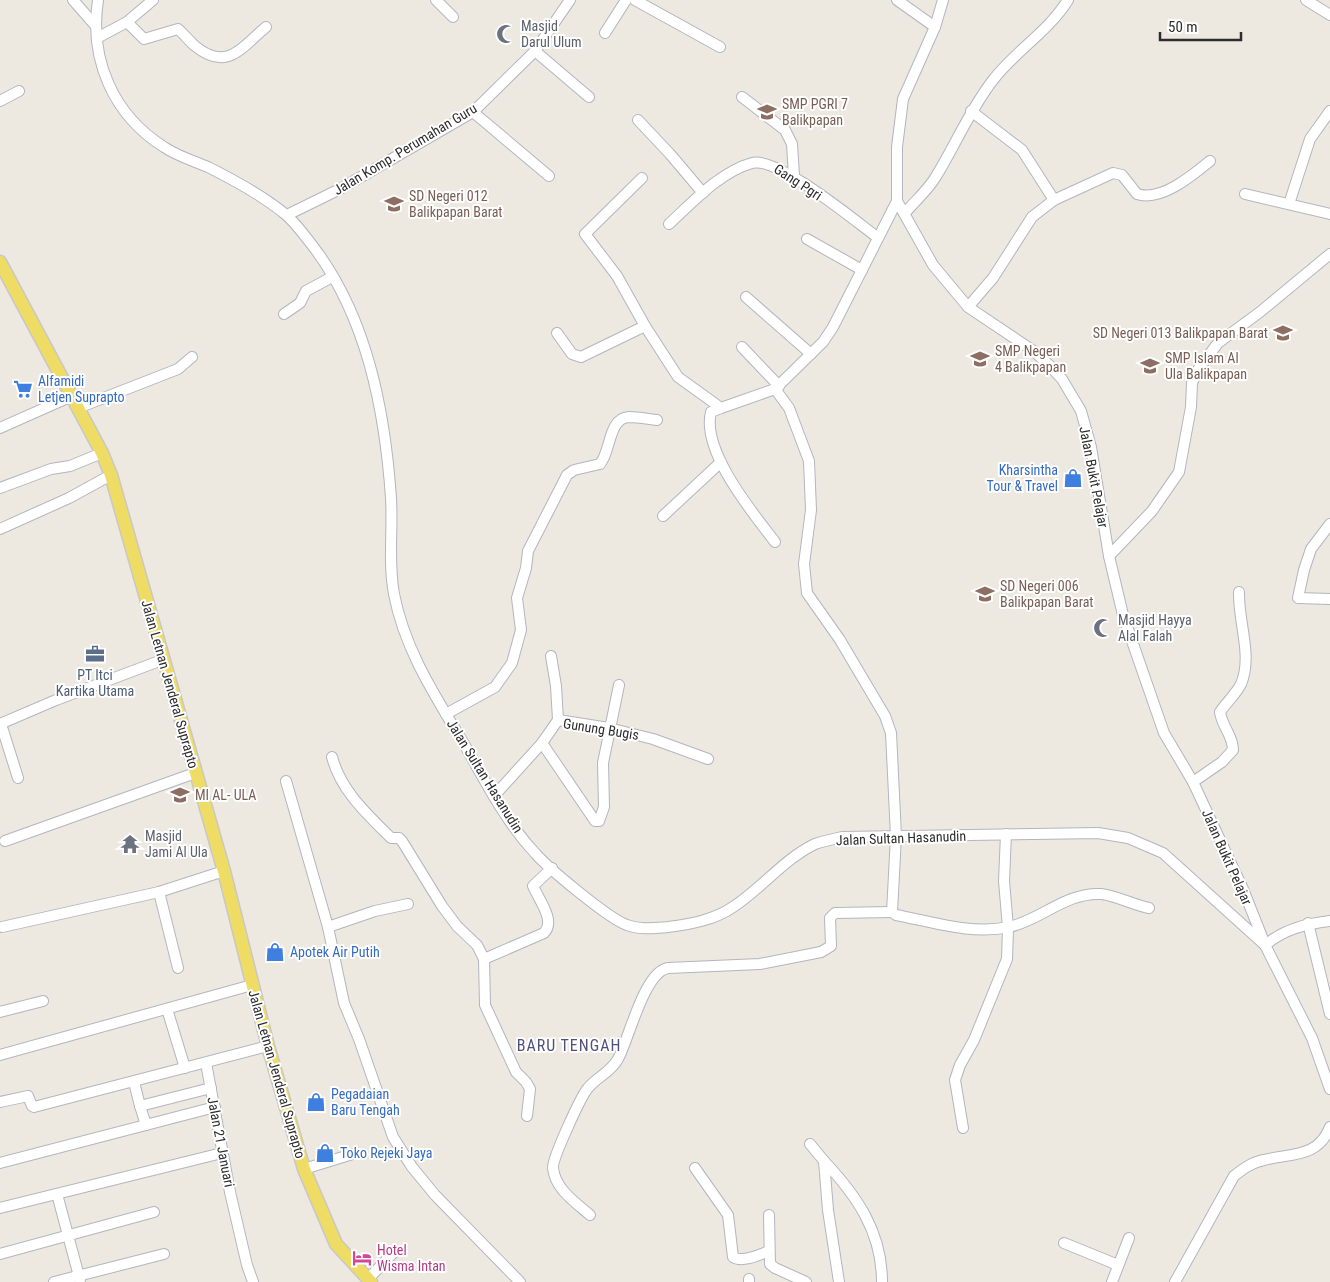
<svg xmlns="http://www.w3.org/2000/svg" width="1330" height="1282" viewBox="0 0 1330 1282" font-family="'Roboto Condensed',sans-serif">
  <rect width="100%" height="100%" fill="#eee9e0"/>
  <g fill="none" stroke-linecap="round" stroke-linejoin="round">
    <g stroke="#b3b5c0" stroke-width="12">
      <g id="minor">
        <path d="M73,0L94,24"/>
        <path d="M98,0C89,59 113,115 164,147C177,156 194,161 208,167C234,180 262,195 285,214C295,222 304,235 312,245C367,316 385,411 391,498C393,530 388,562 394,594C405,652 438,700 467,749C487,785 507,823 535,853C548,868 609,919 627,925C640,930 654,928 668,927C691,924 714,920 733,907C762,888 784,859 815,844C824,841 833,839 842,837L1098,833L1128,838L1163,853L1265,945L1312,1038L1330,1089"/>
        <path d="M436,0L453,17"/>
        <path d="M635,0L720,47"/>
        <path d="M897,0L935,27"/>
        <path d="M943,0L935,27L903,99L897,147V201L933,265L968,307L1035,352L1049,365L1062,379L1081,411L1091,447L1109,556L1123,615L1164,733L1193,782L1243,889L1264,942"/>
        <path d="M1306,0L1330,15"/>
        <path d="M127,22L144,39L178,29C184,34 189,41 195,46C227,72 241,48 266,27"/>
        <path d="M605,33L626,0"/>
        <path d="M97,38L127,22L153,0"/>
        <path d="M535,51L589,97"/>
        <path d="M742,97L785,130L792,144L794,176"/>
        <path d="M0,101L19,91"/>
        <path d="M971,111L1022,150L1054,200"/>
        <path d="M473,112L549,176"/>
        <path d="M638,120L670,154L703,193"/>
        <path d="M642,178L585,234L617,276L645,326L678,377L721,408L775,389L823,342L833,327L897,201"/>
        <path d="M1245,194L1330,214"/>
        <path d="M1289,204L1310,139L1330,111"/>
        <path d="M905,213C914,202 927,191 935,178C955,146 969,111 993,80C1015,51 1048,32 1068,0"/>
        <path d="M287,215L340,189L473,112L535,51L570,0"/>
        <path d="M669,224C693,202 720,172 752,163C777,156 854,220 877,237"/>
        <path d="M807,239L862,270"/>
        <path d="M746,297L811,354"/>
        <path d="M968,307L993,278L1032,217L1054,200L1113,173L1122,175L1137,194C1161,202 1193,175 1210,161"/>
        <path d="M284,314L300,303L306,291L332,277"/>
        <path d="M557,333L572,354L581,357L645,326"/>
        <path d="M742,347L779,386"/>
        <path d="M775,389L789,408L809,461L811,510L804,564L807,593L840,640L885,716L891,733L896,836L892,912L896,915C932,922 972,935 1009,927C1041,920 1066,892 1101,894C1114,895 1134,905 1149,908"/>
        <path d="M78,408L178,369L192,357"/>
        <path d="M721,408L711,412C701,451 753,513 775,542"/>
        <path d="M0,428L72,396"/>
        <path d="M0,488L51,469L70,466L102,453"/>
        <path d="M663,516L721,462"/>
        <path d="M1330,524L1311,549L1304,570L1298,598L1330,599"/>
        <path d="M0,529L69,498L111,475"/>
        <path d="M1109,556L1152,511L1179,472L1191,407L1192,383L1199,368L1218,343L1260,312L1330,254"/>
        <path d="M551,656L556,686L558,720"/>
        <path d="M446,714L495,687L512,663L521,630L517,598L526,568L528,551L567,475L574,470L600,464C611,452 608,418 629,417C638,417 648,419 657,420"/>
        <path d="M0,724L56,700L162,660"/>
        <path d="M1,724L18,778"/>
        <path d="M542,743L595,821H599L604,807L603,763L619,685"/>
        <path d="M332,757C341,791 367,814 391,838H399L402,841L442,906L457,926L477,945L484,959L485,1005L516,1072L526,1082L530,1089L527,1116"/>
        <path d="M286,781L328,927L344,1003L359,1039L393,1137L412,1167L435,1195L520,1282"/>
        <path d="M1193,782L1222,762L1233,750C1233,735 1222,727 1220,712C1226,703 1236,694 1241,684C1253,656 1238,622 1239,592"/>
        <path d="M494,796L542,743L558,720L609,728L653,739L708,759"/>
        <path d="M5,841L195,773"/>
        <path d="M159,892L178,968"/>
        <path d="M1308,923L1330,1014"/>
        <path d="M2,927L159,892L224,871"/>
        <path d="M328,927L375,911L408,904"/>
        <path d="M1265,945C1285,929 1305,924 1330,921"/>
        <path d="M484,959L544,933C556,921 539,900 533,886L552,868"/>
        <path d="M167,1009L185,1068"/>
        <path d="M0,1012L43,1001"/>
        <path d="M0,1055L252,985"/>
        <path d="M206,1063L230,1192L247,1265L253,1282"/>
        <path d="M134,1082L140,1106L211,1088"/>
        <path d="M0,1102L28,1096L32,1106L34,1107L268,1046"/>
        <path d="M140,1106L146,1125"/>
        <path d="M963,1128L955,1080L960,1065L974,1040L1007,959L1008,928L1004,881L1006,834"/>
        <path d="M810,1144L824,1161L828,1210L839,1282"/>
        <path d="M824,1161C857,1196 882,1232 882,1282"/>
        <path d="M0,1163L215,1107"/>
        <path d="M695,1168L728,1215L733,1257C742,1263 759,1255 769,1251"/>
        <path d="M304,1169L356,1153"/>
        <path d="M57,1194L80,1280"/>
        <path d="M0,1208L222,1153"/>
        <path d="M590,1215C575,1202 555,1189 553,1168C552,1159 581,1096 588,1088C598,1076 610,1073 618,1059C629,1039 644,972 668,968L760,964L821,952L831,946L830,918L835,913L892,912"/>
        <path d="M769,1215L770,1264L775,1268L806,1282"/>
        <path d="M1064,1243L1118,1265"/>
        <path d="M0,1254L154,1212"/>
        <path d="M368,1279L395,1251"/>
        <path d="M749,1279V1282"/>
        <path d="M54,1282L164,1254"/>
        <path d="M1112,1282L1129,1238"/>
        <path d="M1175,1282L1234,1176C1243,1169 1252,1162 1264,1160C1291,1153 1318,1158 1330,1127"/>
      </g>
    </g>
    <g stroke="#c8c8c8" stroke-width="15">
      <path id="major" d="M0,262L102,453L111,475L224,871L268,1046L304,1169L336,1244L371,1282"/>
    </g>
    <use href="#minor" stroke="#fff" stroke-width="10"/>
    <use href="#major" stroke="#eedc65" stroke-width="12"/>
  </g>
  <defs>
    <g id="mosque-bare" transform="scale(1.5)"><path d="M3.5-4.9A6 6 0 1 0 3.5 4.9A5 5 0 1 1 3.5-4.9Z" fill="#6b7280" stroke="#fff" stroke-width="2.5" paint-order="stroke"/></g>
    <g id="school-bare" transform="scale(1.5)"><path d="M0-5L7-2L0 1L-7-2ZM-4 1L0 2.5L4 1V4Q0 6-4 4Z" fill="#8d6e63" stroke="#fff" stroke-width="2.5" paint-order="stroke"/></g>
    <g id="supermarket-bare" transform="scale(1.5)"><path d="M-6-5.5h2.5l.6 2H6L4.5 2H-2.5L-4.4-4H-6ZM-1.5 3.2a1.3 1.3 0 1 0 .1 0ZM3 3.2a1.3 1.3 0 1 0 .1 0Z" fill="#3f7fe0" stroke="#fff" stroke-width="2.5" paint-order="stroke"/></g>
    <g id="shop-bare" transform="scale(1.5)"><path d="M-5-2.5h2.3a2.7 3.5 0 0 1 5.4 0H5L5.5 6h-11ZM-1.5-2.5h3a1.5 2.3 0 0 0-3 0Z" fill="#3f7fe0" stroke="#fff" stroke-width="2.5" paint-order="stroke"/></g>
    <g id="office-bare" transform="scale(1.5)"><path d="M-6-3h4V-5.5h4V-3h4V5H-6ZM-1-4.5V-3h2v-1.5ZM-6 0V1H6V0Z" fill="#5c6f8a" stroke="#fff" stroke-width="2.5" paint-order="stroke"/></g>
    <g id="temple-bare" transform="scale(1.5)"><path d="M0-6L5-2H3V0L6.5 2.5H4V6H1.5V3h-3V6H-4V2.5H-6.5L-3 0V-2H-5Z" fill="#6b7280" stroke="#fff" stroke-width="2.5" paint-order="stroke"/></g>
    <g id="hotel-bare" transform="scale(1.5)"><path d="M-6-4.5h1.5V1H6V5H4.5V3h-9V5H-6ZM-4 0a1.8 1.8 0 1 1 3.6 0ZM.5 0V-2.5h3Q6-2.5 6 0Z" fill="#d1479c" stroke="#fff" stroke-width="2.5" paint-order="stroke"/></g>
  </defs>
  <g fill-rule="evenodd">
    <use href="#mosque-bare" x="506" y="34"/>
    <use href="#school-bare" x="767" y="112"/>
    <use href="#school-bare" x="394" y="204"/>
    <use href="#school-bare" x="1283" y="333"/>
    <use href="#school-bare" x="980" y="359"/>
    <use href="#school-bare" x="1150" y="366"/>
    <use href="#supermarket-bare" x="23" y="389"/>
    <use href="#shop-bare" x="1073" y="478"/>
    <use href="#school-bare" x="985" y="594"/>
    <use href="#mosque-bare" x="1103" y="628"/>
    <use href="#office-bare" x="95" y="654"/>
    <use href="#school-bare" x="180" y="795"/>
    <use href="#temple-bare" x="130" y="844"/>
    <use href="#shop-bare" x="275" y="952"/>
    <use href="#shop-bare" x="316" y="1102"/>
    <use href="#shop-bare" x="325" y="1153"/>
    <use href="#hotel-bare" x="362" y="1258"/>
  </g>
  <g text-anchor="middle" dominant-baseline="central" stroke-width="4" stroke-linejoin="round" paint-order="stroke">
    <g font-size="14" fill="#5b616d" stroke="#fff" text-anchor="start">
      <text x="521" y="26">Masjid<tspan x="521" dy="16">Darul Ulum</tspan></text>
      <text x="1118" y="620">Masjid Hayya<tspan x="1118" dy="16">Alal Falah</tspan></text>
      <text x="145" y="836">Masjid<tspan x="145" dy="16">Jami Al Ula</tspan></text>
    </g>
    <g font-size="14" fill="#785e54" stroke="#fff" text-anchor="start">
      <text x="782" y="104">SMP PGRI 7<tspan x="782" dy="16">Balikpapan</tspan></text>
      <text x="409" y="196">SD Negeri 012<tspan x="409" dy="16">Balikpapan Barat</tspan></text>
      <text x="1268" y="333" text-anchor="end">SD Negeri 013 Balikpapan Barat</text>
      <text x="995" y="351">SMP Negeri<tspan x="995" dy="16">4 Balikpapan</tspan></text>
      <text x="1165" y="358">SMP Islam Al<tspan x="1165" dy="16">Ula Balikpapan</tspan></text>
      <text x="1000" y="586">SD Negeri 006<tspan x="1000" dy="16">Balikpapan Barat</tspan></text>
      <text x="195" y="795">MI AL- ULA</text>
    </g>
    <g font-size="14" fill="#2d2d2d" stroke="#fff">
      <text transform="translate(405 149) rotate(-31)">Jalan Komp. Perumahan Guru</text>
      <text transform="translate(798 182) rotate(33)">Gang Pgri</text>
      <text transform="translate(1094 477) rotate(79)">Jalan Bukit Pelajar</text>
      <text transform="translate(170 684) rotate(74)">Jalan Letnan Jenderal Suprapto</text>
      <text transform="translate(601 729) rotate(9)">Gunung Bugis</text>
      <text transform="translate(485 776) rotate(58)">Jalan Sultan Hasanudin</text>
      <text transform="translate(901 838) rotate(-2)">Jalan Sultan Hasanudin</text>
      <text transform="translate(1227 857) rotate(66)">Jalan Bukit Pelajar</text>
      <text transform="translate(277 1074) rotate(74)">Jalan Letnan Jenderal Suprapto</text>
      <text transform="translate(221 1142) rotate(79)">Jalan 21 Januari</text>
    </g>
    <g font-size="14" fill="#366cbe" stroke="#fff" text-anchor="start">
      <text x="38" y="381">Alfamidi<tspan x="38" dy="16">Letjen Suprapto</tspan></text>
      <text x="1058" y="470" text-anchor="end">Kharsintha<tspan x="1058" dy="16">Tour &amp; Travel</tspan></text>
      <text x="290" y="952">Apotek Air Putih</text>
      <text x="331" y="1094">Pegadaian<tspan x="331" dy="16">Baru Tengah</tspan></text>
      <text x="340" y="1153">Toko Rejeki Jaya</text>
    </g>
    <g font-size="14" fill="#4e5e75" stroke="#fff">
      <text x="95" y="675">PT Itci<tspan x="95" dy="16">Kartika Utama</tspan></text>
    </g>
    <g font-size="14" fill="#b23c85" stroke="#fff" text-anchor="start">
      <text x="377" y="1250">Hotel<tspan x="377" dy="16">Wisma Intan</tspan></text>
    </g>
    <g font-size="16" letter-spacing="1" fill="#4e517d" stroke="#fff">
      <text x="569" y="1045">BARU TENGAH</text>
    </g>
  </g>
  <path d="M1160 32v8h81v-8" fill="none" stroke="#2d2d2d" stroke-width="2.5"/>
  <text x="1168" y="32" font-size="15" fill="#2d2d2d" stroke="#ffffff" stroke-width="4" paint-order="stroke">50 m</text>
</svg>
